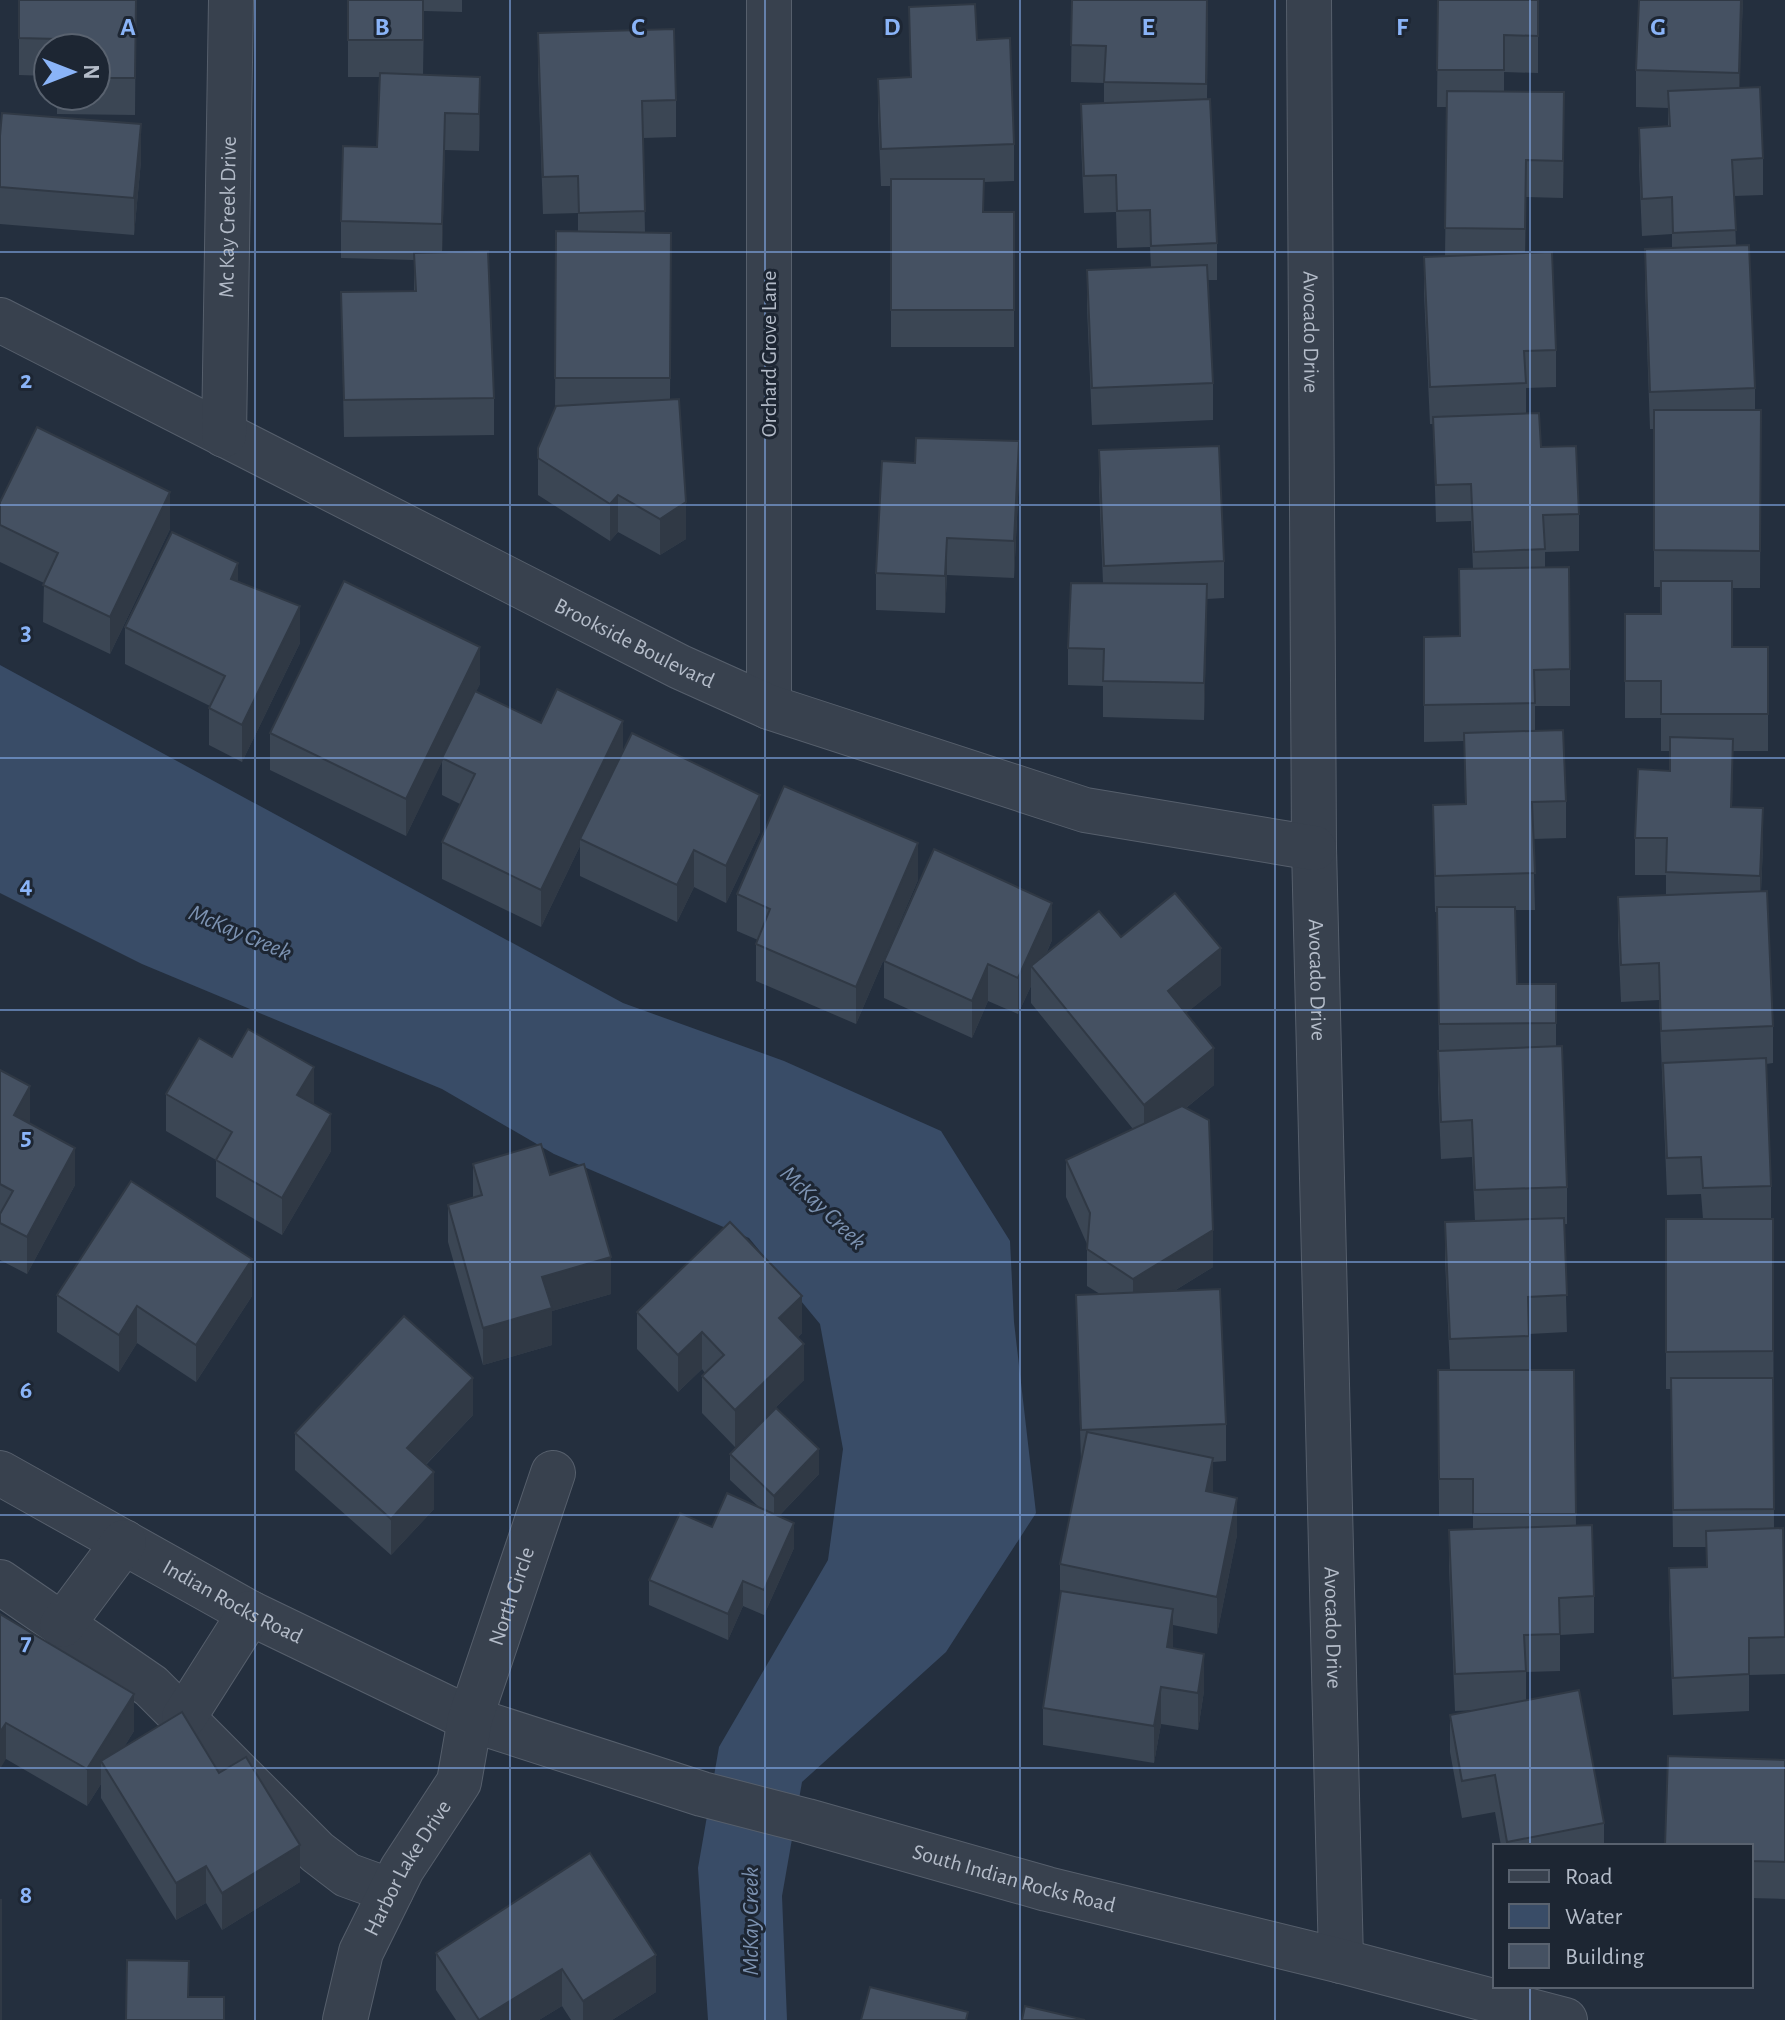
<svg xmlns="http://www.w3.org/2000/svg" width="1785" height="2020" viewBox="0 0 1785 2020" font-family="'Alegreya Sans',sans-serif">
  <rect width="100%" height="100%" fill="#242f3e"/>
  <path fill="#394c67" d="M0,665L623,1003L784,1061L941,1131L1010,1241L1014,1322L1036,1513L946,1652L802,1782L782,1896L787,2020H708L698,1868L719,1747L828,1560L843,1449L820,1324L749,1238L554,1154L442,1089L142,964L0,893Z"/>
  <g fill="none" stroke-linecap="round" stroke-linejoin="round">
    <g stroke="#565f6c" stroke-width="46">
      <g id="minor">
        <path d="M769,0V707"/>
        <path id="s1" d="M1309,0L1314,848L1341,1961"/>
        <path id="s2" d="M0,320L680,667L769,707L1085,810L1314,848"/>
        <path id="s3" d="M224,435L231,0"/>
        <path id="s4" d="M0,1473L250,1613L470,1719L702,1794L807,1821L1047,1889L1341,1961L1565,2020"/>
        <path d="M0,1582L151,1686L317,1852L347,1875L391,1891"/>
        <path d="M62,1625L124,1542"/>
        <path d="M184,1717L250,1613"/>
        <path id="s5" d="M345,2020L361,1952L402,1869L459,1782L470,1719L553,1473"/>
      </g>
    </g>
    <use href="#minor" stroke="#38414e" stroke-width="44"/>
  </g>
  <g fill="#3b4654">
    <path d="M19,0H136L135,115L57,114V96H96V48H48V76L19,75Z"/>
    <path d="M348,0H462V12L424,11L423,75L480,114L479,151L445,150L442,252L494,398V435L344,437L341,292L414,291V260L341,258V221L377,147L379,77H348Z"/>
    <path d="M1072,0H1208L1207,99L1217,243V280H1208L1213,383V420L1092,425L1087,307V270L1151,267L1150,247L1117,248L1116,212L1084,213L1081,141V104L1104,103V83L1071,82Z"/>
    <path d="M1438,0H1538V73L1504,72V91L1564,129L1563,198L1526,197L1525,253L1556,350V387L1526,388V414L1541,447L1579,514V551L1545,552V568L1570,669V706H1535V731L1566,801V838L1533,839L1535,910H1515L1517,984H1556V1047L1567,1187V1224H1564L1567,1332L1529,1334V1370H1574L1576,1525L1594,1596V1633L1560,1635V1671L1526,1672V1700L1604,1823V1846H1501L1495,1812L1462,1818L1450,1752V1715L1478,1710L1455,1711L1449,1567V1530L1473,1529V1516H1439L1438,1370H1450L1445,1259V1222L1475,1221L1472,1157L1441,1159L1438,1088V1051H1439L1437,912H1435L1433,805L1465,804L1464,741L1424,742V637L1460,636L1473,569L1471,521L1436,522L1433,424H1430L1424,294V257L1445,256L1447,107H1437Z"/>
    <path d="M1743,0L1739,88L1763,158V195L1734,196L1736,246L1755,388V410H1761L1760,588H1732V647H1768V751H1733L1732,807L1763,845L1761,892L1773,1026V1063L1766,1064L1771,1186V1219H1773L1774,1528L1785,1589V1674L1749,1675V1711L1673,1715L1669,1605V1568L1706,1567V1547H1673L1671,1389H1666V1219H1703L1701,1194L1667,1195L1659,1000L1621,1002L1618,934V897L1666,895V875H1635V838L1670,771V751H1661V718H1625V614H1661V587H1654V429H1650L1645,286V249L1672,248V234L1642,236L1639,165V128L1668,126V108L1636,107V70Z"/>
    <path d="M909,7L977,40L1014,144V181L984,182V212H1014V347H891V186H881L878,116V79L910,78Z"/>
    <path d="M538,33L676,100V137L643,138L645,232L671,233L670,399L686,539L660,555L618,532L610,541L538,495V448L555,410L556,231H578V213L543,214L538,70Z"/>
    <path d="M0,136L141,161L134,235L0,224Z"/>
    <path d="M1099,450L1224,561V598L1207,599L1204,720L1103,717V686L1068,685V648L1103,583L1099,487Z"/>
    <path d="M1019,478L1014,578L947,575L945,613L876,610V573Z"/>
    <path d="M0,502L170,529L110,654L43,622L44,583L0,562Z"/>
    <path d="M238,582L300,643L242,762L209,745V708L210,706L125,664V627Z"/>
    <path d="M480,684L476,691L541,723L623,751L760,832L726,903L694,887L677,922L580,876V846L541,927L442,879V842L460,804L442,795V761L406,836L270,770V733Z"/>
    <path d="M918,880L856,1024L756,981V944L758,940L737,931V894Z"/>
    <path d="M1121,937L1221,985L1186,1013L1214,1085L1186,1108L1213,1267L1174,1291L1226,1424V1461L1213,1462V1492L1237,1535L1217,1634L1173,1625V1648L1204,1691L1198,1730L1161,1724L1154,1763L1043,1745V1708L1060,1601V1564L1081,1463L1076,1295L1100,1294L1087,1286V1244L1066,1197V1160L1133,1129L1031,1003V986L1018,1014L988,1001L972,1038L884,998V961L1052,940L1046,954Z"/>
    <path d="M0,1069L30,1123V1124L75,1185L27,1274L0,1260Z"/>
    <path d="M166,1094L313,1104L331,1151L282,1235L216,1197V1160L166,1131Z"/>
    <path d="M473,1164L550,1175L611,1294L552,1311V1345L483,1365L448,1242V1205L473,1197Z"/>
    <path d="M57,1295L252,1296L196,1382L137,1343L119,1372L57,1332Z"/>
    <path d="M637,1312L802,1333L798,1337L804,1380L735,1447L702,1413V1376L705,1373L702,1369L678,1392L637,1349Z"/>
    <path d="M473,1415L426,1465L434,1509L391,1555L295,1470V1433Z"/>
    <path d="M730,1454L819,1474L779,1516L794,1548L764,1615L743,1606L728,1640L649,1605V1580L759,1507L730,1480Z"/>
    <path d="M0,1614L134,1731L124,1747L219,1773L300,1882L222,1930L206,1903L176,1920L101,1798V1784L87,1806L6,1759Z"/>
    <path d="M1785,1760V1899L1751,1898V1846Z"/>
    <path d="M590,1853L656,1992L612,2020H571L562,2006L539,2020H456L436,1990V1953Z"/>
  </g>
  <g fill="#303945">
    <path d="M1741,0H1743L1739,110V73Z"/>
    <path d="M480,77V114L479,151V114Z"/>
    <path d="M1564,92V129L1563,198V161Z"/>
    <path d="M445,113V150L442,261V224Z"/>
    <path d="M141,124V161L134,235V198Z"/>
    <path d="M1526,160V197L1525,266V229Z"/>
    <path d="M1019,441V478L1014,578V541Z"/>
    <path d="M170,492V529L110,654V617Z"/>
    <path d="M618,495V532L610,541V504Z"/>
    <path d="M686,502V539L660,555V519Z"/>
    <path d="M947,538V575L945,613V576Z"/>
    <path d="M238,563V600L231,579Z"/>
    <path d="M1207,584V621L1204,720V683Z"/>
    <path d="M300,606V643L242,762V725Z"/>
    <path d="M480,647V684L406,836V799Z"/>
    <path d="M623,721V758L580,839V846L541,927V890Z"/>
    <path d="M1733,739V776L1731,844V807Z"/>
    <path d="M760,795V832L726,903V866Z"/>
    <path d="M1763,808V845L1760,912V876Z"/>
    <path d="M918,843V880L856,1024V987Z"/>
    <path d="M694,850V887L677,922V885Z"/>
    <path d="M1052,903V940L1037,973L1031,966V986L1018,1014V978Z"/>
    <path d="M1221,948V985L1168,1028V991Z"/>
    <path d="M988,964V1001L972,1038V1001Z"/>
    <path d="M1214,1048V1085L1144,1142V1105Z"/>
    <path d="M314,1067V1104L297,1095Z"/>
    <path d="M30,1086V1123L14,1152V1115Z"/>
    <path d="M331,1114V1151L282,1235V1198Z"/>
    <path d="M75,1148V1185L27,1274V1237Z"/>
    <path d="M1213,1230V1267L1133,1316V1279Z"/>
    <path d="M611,1257V1294L552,1311V1345L483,1365V1328L542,1277Z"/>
    <path d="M252,1259V1296L196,1382V1345Z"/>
    <path d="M802,1296V1333L779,1355V1318Z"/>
    <path d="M137,1306V1343L119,1372V1335Z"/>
    <path d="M702,1332V1369L678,1392V1355Z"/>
    <path d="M804,1344V1380L735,1447V1410Z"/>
    <path d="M473,1378V1415L407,1484V1448Z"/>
    <path d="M819,1449V1474L774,1521V1496Z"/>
    <path d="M1213,1458V1495L1206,1491Z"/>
    <path d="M434,1472V1509L391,1555V1519Z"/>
    <path d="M1237,1498V1535L1217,1634V1597Z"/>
    <path d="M794,1523V1548L764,1615V1590Z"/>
    <path d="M743,1581V1606L728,1640V1614Z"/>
    <path d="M1173,1609V1646L1167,1684V1647Z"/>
    <path d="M1204,1654V1691L1198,1730V1693Z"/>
    <path d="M1161,1687V1724L1154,1763V1726Z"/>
    <path d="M134,1694V1731L108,1773L101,1761V1784L87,1806V1769Z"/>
    <path d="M6,1723V1759L0,1769V1732Z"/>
    <path d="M300,1845V1882L222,1930V1893Z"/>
    <path d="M206,1866V1903L176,1920V1883Z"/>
    <path d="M656,1955V1992L612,2020H583V2001Z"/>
    <path d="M562,1969V2006L539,2020H480Z"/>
  </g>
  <g fill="#455162" stroke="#303945" stroke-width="2">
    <path d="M19,0H136L135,78H96V48H57L58,39L19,38Z"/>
    <rect x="348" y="0" width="75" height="40"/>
    <path d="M1072,0H1207L1206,84L1104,82L1106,46L1071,45Z"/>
    <path d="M1438,0H1538V36L1504,35V70H1437Z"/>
    <path d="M1639,0H1741L1739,73L1636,70Z"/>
    <path d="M975,4L977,40L1010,38L1014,144L881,149L878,79L911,77L909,7Z"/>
    <path d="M674,29L676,100L642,101L645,211L579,213L578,176L543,177L538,33Z"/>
    <path d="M380,73L480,77L479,114L445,113L442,224L341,221L343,146L377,147Z"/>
    <path d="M1760,87L1763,158L1732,160L1736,230L1673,233L1672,197L1642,199L1639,128L1670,126L1668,91Z"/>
    <path d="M1447,91L1564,92L1563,161L1526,160L1525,229L1445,228Z"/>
    <path d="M1210,99L1217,243L1151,246L1150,210L1117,211L1116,175L1084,176L1081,104Z"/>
    <path d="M2,113L141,124L134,198L0,187V136Z"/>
    <path d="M891,179H984L983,212H1014V310H891Z"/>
    <path d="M556,231L671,233L670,378H555Z"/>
    <path d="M1749,245L1755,388L1650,392L1645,249Z"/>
    <path d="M488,251L494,398L344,400L341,292L416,291L414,253Z"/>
    <path d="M1552,252L1556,350L1524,351L1526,383L1430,387L1424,257Z"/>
    <path d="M1207,265L1213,383L1092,388L1087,270Z"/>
    <path d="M679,399L686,502L660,519L618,495L610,504L538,458V448L556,406Z"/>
    <path d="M1654,410H1761L1760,551L1654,550Z"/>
    <path d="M1539,413L1541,447L1576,446L1579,514L1543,515L1545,549L1474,552L1471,484L1436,485L1433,417Z"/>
    <path d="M37,427L170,492L110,617L43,585L58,553L0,525V502Z"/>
    <path d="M916,438L1019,441L1014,541L947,538L945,576L876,573L882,461L915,463Z"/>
    <path d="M1219,446L1224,561L1104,566L1099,450Z"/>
    <path d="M172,532L238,563L231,579L300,606L242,725L209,708L225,676L125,627Z"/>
    <path d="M1569,567L1570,669L1534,670L1535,703L1424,705V637L1460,636L1459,569Z"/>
    <path d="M344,581L480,647L406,799L270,733Z"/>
    <path d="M1661,581H1732V647H1768V714H1661V681H1625V614H1661Z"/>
    <path d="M1071,583L1207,584L1204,683L1103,681L1104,649L1068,648Z"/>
    <path d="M557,689L623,721L541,890L442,842L475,774L442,758L475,691L541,723Z"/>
    <path d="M1563,730L1566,801L1532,802L1535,873L1435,876L1433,805L1466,804L1464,733Z"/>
    <path d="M632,733L760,795L726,866L694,850L677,885L580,839Z"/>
    <path d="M1670,737L1733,739L1731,807L1763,808L1760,876L1666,872L1667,838H1635L1638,769L1670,771Z"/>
    <path d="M784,786L918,843L856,987L756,944L770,909L737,894Z"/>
    <path d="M934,849L1052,903L1018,978L988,964L972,1001L884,961Z"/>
    <path d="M1767,891L1773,1026L1661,1031L1659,963L1621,965L1618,897Z"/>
    <path d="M1175,893L1221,948L1168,991L1214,1048L1144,1105L1031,966L1099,911L1121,937Z"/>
    <path d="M1437,907H1515L1517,984H1556V1023L1439,1024Z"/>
    <path d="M248,1029L314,1067L297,1095L331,1114L282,1198L216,1160L232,1132L166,1094L199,1038L232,1057Z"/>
    <path d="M1562,1046L1567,1187L1475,1190L1472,1120L1441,1122L1438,1051Z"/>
    <path d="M1766,1058L1771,1186L1703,1188L1701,1157L1667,1158L1663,1063Z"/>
    <path d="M0,1070L30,1086L14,1115L75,1148L27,1237L0,1223V1214L13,1191L0,1184Z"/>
    <path d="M1182,1106L1209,1120L1213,1230L1133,1279L1087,1249L1090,1213L1066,1160Z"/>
    <path d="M541,1144L550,1175L584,1164L611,1257L542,1277L552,1308L483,1328L448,1205L482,1195L473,1164Z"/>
    <path d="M131,1181L252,1259L196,1345L137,1306L119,1335L57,1295Z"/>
    <path d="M1564,1218L1567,1295L1528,1297L1529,1336L1450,1339L1445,1222Z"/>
    <path d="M1666,1219H1773V1351L1666,1352Z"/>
    <path d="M730,1222L802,1296L779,1318L804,1344L735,1410L702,1376L724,1355L702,1332L678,1355L637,1312Z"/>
    <path d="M1220,1289L1226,1424L1081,1430L1076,1295Z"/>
    <path d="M404,1316L473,1378L407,1448L434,1472L391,1519L295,1433Z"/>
    <path d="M1438,1370H1574L1576,1514H1473V1479H1439Z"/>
    <path d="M1671,1378H1773L1774,1509L1673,1510Z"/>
    <path d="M776,1408L819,1449L774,1496L730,1454Z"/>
    <path d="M1087,1432L1213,1458L1206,1491L1237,1498L1217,1597L1060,1564Z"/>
    <path d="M727,1493L794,1523L764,1590L743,1581L728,1614L649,1580L680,1513L712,1527Z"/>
    <path d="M1592,1525L1594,1596L1559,1598L1560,1634L1524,1635L1526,1671L1455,1674L1449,1530Z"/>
    <path d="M1783,1528L1785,1637L1749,1638V1674L1673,1678L1669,1568L1707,1567L1706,1531Z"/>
    <path d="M1061,1591L1173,1609L1167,1647L1204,1654L1198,1693L1161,1687L1154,1726L1043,1708Z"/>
    <path d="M0,1614L134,1694L87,1769L6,1723L0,1732Z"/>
    <path d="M1579,1690L1604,1823L1507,1842L1495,1775L1462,1781L1450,1715Z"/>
    <path d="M182,1712L219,1773L246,1757L300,1845L222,1893L206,1866L176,1883L101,1761Z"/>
    <path d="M1668,1756L1785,1760V1862L1751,1861V1846H1665Z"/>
    <path d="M590,1853L656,1955L583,2001L562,1969L479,2020L436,1953Z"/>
    <rect x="0" y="1900" width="1" height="120"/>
    <path d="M127,1960L189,1961L188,1997H224V2020H126Z"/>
    <path d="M870,1987L968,2012L966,2020H861Z"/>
    <path d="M1025,2006L1085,2020H1022Z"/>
  </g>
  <path fill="none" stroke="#8ab4f8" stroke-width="2" stroke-opacity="0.55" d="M255,0V2020M510,0V2020M765,0V2020M1020,0V2020M1275,0V2020M1530,0V1846M0,252H1785M0,505H1785M0,758H1785M0,1010H1785M0,1262H1785M0,1515H1785M0,1768H1785M1530,1986V2020"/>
  <g text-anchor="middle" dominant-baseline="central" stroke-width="6" stroke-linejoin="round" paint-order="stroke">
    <g font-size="22" fill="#b4bcc9" stroke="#1d2633">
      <text stroke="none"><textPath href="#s3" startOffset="218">Mc Kay Creek Drive</textPath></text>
      <text stroke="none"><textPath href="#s1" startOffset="332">Avocado Drive</textPath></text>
      <text transform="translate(769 354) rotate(-90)">Orchard Grove Lane</text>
      <text stroke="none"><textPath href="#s2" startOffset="712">Brookside Boulevard</textPath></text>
      <text stroke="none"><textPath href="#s1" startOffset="980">Avocado Drive</textPath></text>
      <text stroke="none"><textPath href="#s5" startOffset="460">North Circle</textPath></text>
      <text stroke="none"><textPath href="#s4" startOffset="266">Indian Rocks Road</textPath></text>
      <text stroke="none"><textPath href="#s1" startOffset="1628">Avocado Drive</textPath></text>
      <text stroke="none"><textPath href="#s5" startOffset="166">Harbor Lake Drive</textPath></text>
      <text stroke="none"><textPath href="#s4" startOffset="1098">South Indian Rocks Road</textPath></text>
    </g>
    <g font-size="24" font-style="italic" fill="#7c92b1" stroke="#1d2633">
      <text transform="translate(240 933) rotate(23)">McKay Creek</text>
      <text transform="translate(823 1208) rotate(44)">McKay Creek</text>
      <text transform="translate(751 1921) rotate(-90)">McKay Creek</text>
    </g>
  </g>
  <g font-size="26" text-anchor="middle" font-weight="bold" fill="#8ab4f8" stroke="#1d2633" stroke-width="6" stroke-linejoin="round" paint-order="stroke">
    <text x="128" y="35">A</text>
    <text x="382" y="35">B</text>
    <text x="638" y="35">C</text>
    <text x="892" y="35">D</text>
    <text x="1148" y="35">E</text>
    <text x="1402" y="35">F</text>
    <text x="1658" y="35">G</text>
    <text x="26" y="388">2</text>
    <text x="26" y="640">3</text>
    <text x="26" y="893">4</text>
    <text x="26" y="1145">5</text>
    <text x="26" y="1398">6</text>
    <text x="26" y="1650">7</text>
    <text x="26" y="1903">8</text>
  </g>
  <rect x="1493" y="1844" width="260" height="144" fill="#1d2633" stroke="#59626f" stroke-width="2"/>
  <rect x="1509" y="1870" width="40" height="12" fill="#38414e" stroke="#59626f" stroke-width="2"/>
  <text x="1565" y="1884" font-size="24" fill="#b4bcc9">Road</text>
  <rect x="1509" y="1904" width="40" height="24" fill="#394c67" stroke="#59626f" stroke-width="2"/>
  <text x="1565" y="1924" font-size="24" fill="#b4bcc9">Water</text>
  <rect x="1509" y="1944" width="40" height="24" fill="#455162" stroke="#59626f" stroke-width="2"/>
  <text x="1565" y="1964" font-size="24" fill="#b4bcc9">Building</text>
  <g transform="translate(72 72) rotate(90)"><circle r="38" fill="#1d2633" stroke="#59626f" stroke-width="2"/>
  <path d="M0-6L14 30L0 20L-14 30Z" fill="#8ab4f8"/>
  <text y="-12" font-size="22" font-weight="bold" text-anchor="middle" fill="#b4bcc9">N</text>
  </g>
</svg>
